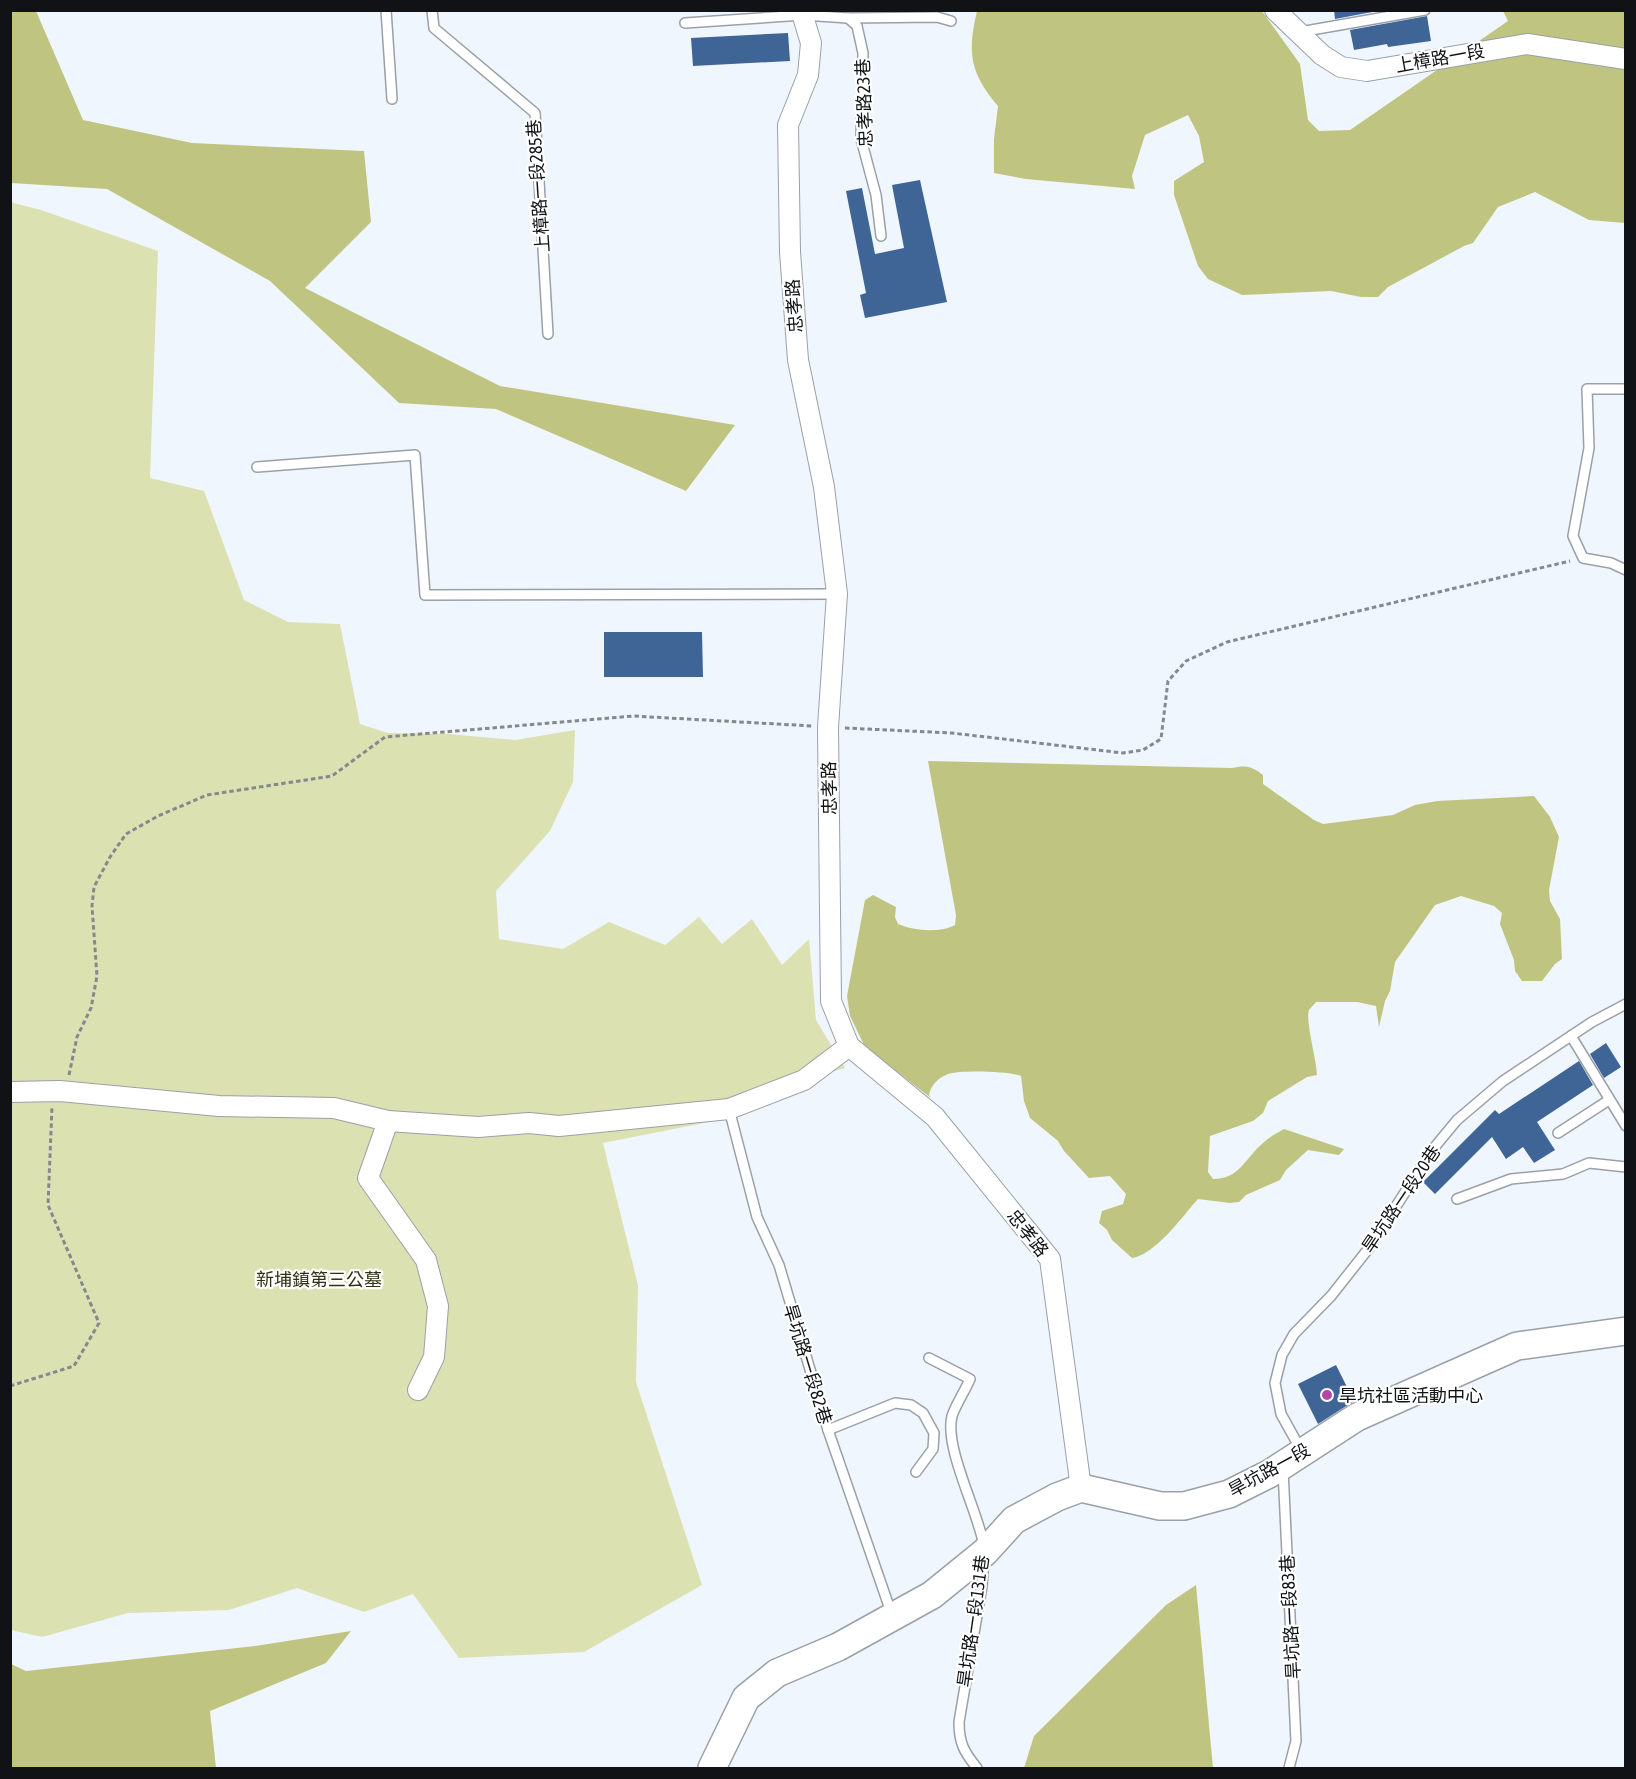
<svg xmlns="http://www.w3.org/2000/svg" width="1636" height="1779" viewBox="0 0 1636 1779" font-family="'Asap Condensed','Noto Sans TC',sans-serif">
  <rect width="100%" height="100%" fill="#f0f6fe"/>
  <path fill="#dce1b2" d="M10,202L41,210L158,251L150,478L204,491L244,600L288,622L340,624L360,724L388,733L448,734L515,740L575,730L573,782L550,831L496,891L499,939L563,949L609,922L665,945L699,917L722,944L752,919L782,965L809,939L816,1020L845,1068L815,1077L729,1118L603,1143L638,1285L636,1382L702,1585L584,1652L459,1658L413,1594L364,1612L297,1588L229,1610L128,1613L42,1637L11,1630Z"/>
  <g fill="#bfc580">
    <path d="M10,11H36L83,120L192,143L364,151L371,222L305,288L500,386L735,425L686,491L496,409L399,403L270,281L107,189L11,183Z"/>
    <path d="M977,11H1262L1300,64L1308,120L1319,131L1350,130L1508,21L1503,11H1625V223L1589,220L1535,192L1498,207L1473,243L1464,246L1388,287L1378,297H1361L1331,291L1242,295L1208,279L1198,266L1174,195V181L1204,162L1199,136L1188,115L1145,135L1132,176L1135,189L1026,179L994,173V139L998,106C970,73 967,53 977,11Z"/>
    <path d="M928,761L1232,768C1245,765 1252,766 1263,775V784L1314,820L1323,824L1393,815L1415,805L1437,801L1534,796L1550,817L1559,837L1549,890L1550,901L1560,919L1562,959L1555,964L1542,981H1522L1515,971L1514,960L1500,924L1502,913L1494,906L1461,896L1435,905L1395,962L1390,991L1385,1001L1379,1027L1376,1006L1357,1002H1316C1314,1005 1311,1007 1309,1010C1305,1020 1317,1061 1317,1075L1307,1077L1268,1101L1263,1113L1253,1121L1210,1136L1208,1172L1213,1179C1240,1179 1245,1158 1263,1143C1269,1137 1277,1133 1284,1129L1344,1149L1339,1155L1308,1150L1286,1170L1280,1180L1246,1195L1239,1202L1230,1203L1198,1199C1182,1217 1155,1255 1132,1258L1112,1240L1107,1230L1099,1223L1102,1211L1123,1204L1126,1194L1110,1176L1089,1178L1064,1151L1058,1141L1030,1118L1024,1101L1021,1076C1010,1071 959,1070 948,1074C938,1078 931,1085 929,1095L931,1098L865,1047L850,1016L847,996L865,900L873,895L896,907L895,917L898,924C914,931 941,933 955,925L956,915Z"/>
    <path d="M1196,1585L1213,1768H1024L1034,1736L1166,1605Z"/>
    <path d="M351,1631L326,1663L210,1711L216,1768H11V1664L26,1671L255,1646Z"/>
  </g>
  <g fill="#3f6496">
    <path d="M1334,10H1383L1335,19Z"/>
    <path d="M1427,16L1431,41L1388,47L1387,44L1354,50L1350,30Z"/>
    <path d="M788,33L790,61L693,66L691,38Z"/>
    <path d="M920,180L947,302L865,318L860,295L866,293L846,191L862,188L875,254L904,248L892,185Z"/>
    <path d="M604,632H702L703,677H604Z"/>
    <path d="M1606,1043L1621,1067L1604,1078L1590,1054Z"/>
    <path d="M1579,1061L1593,1085L1537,1122L1555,1150L1534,1163L1523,1147L1506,1159L1492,1137L1435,1194L1423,1182L1495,1110L1499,1114Z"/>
    <path d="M1336,1365L1354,1401L1318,1424L1298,1384Z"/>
  </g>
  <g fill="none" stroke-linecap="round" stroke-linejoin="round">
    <g stroke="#9ba0a8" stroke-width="12">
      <g id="lane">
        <path d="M386,10L392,99"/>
        <path d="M432,10L434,28L535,113L548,334"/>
        <path d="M848,18L857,26L863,53L861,139L876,195L881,236"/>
        <path d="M685,23L803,15L848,18L937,17L951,21"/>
        <path d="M1300,32L1425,10"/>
        <path d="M1626,389H1587L1589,448L1573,536L1583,558L1611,563L1626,570"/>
        <path d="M257,467L415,455L425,595L837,594"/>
        <path d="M1571,1036L1626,1126"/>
        <path d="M729,1109L757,1217L779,1265L828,1430L892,1615"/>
        <path d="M1558,1133L1609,1100"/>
        <path d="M1457,1199L1511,1179L1563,1174L1589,1163L1626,1167"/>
        <path d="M929,1358L970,1379C965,1391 956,1404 952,1416C944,1448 978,1511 984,1546"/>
        <path d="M828,1430L895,1403L911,1405L923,1413L934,1433L933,1449L916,1472"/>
        <path d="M1301,1450L1281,1414L1275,1383L1282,1355L1294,1334L1331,1296L1369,1248L1433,1149L1457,1120L1503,1081L1592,1022L1626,1004"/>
        <path d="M1283,1470L1296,1741L1289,1768"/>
        <path d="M977,1768C964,1752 959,1743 959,1722L982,1586L984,1559"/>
      </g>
    </g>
    <g stroke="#9ba0a8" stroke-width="22">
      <g id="street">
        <path d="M801,10L811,43L808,75L788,125L790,252L798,360L824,487L837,594L828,727L831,1001L849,1046L935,1117L1050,1259L1081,1488"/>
        <path d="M1275,10L1322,55L1341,67L1367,71L1527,44L1626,59"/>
        <path d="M10,1092L60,1091L219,1106L334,1108L388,1121L478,1127L529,1123L559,1126L729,1109L804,1080L849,1046"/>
        <path d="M388,1121L368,1178L426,1260L438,1306L434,1357L418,1390"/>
      </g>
    </g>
    <g stroke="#9ba0a8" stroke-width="30">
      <path id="secondary" d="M712,1768L746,1698L777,1673L838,1647L932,1595L985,1552L1014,1520L1057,1497L1081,1488L1160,1506H1184L1229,1494L1269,1474L1357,1417L1517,1346L1626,1331"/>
    </g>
    <g stroke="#85898e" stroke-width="3" stroke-dasharray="4.5 3" stroke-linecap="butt">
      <path d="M845,728L952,733L1123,753L1143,750L1161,739L1168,681L1186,661L1227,642L1570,561"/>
      <path d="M69,1075L77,1037L91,1008L97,976L92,906L94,887L110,857L126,834L158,816L207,795L332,776L385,737L633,716L812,726"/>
      <path d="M10,1386L74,1366L99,1323L48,1205L52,1107"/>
    </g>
    <use href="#lane" stroke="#fff" stroke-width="9"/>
    <use href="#street" stroke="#fff" stroke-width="20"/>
    <use href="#secondary" stroke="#fff" stroke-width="27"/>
  </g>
  <circle fill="#b346a6" stroke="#fff" stroke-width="2" cx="1327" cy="1395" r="6"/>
  <g text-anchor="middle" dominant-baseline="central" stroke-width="4.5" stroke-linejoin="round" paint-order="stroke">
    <g font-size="18" fill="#101215" stroke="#fff">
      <text transform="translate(1440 58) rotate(-10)">上樟路一段</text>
      <text transform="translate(864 103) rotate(-92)">忠孝路23巷</text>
      <text transform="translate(538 186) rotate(-94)">上樟路一段285巷</text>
      <text transform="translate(794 306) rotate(-94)">忠孝路</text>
      <text transform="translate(829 788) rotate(-91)">忠孝路</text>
      <text transform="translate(1401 1199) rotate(-56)">旱坑路一段20巷</text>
      <text transform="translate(1028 1233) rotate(52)">忠孝路</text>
      <text transform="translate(808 1364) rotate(73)">旱坑路一段82巷</text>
      <text transform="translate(1269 1470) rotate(-29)">旱坑路一段</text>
      <text transform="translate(1290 1617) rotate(-93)">旱坑路一段83巷</text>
      <text transform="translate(973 1621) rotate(-82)">旱坑路一段131巷</text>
    </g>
    <g font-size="18" fill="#303214" stroke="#fff">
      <text x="319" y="1279">新埔鎮第三公墓</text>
    </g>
    <g font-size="18" fill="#101215" stroke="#fff" text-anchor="start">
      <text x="1339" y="1395">旱坑社區活動中心</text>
    </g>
  </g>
  <rect width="1636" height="1779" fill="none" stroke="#101215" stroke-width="24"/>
</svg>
